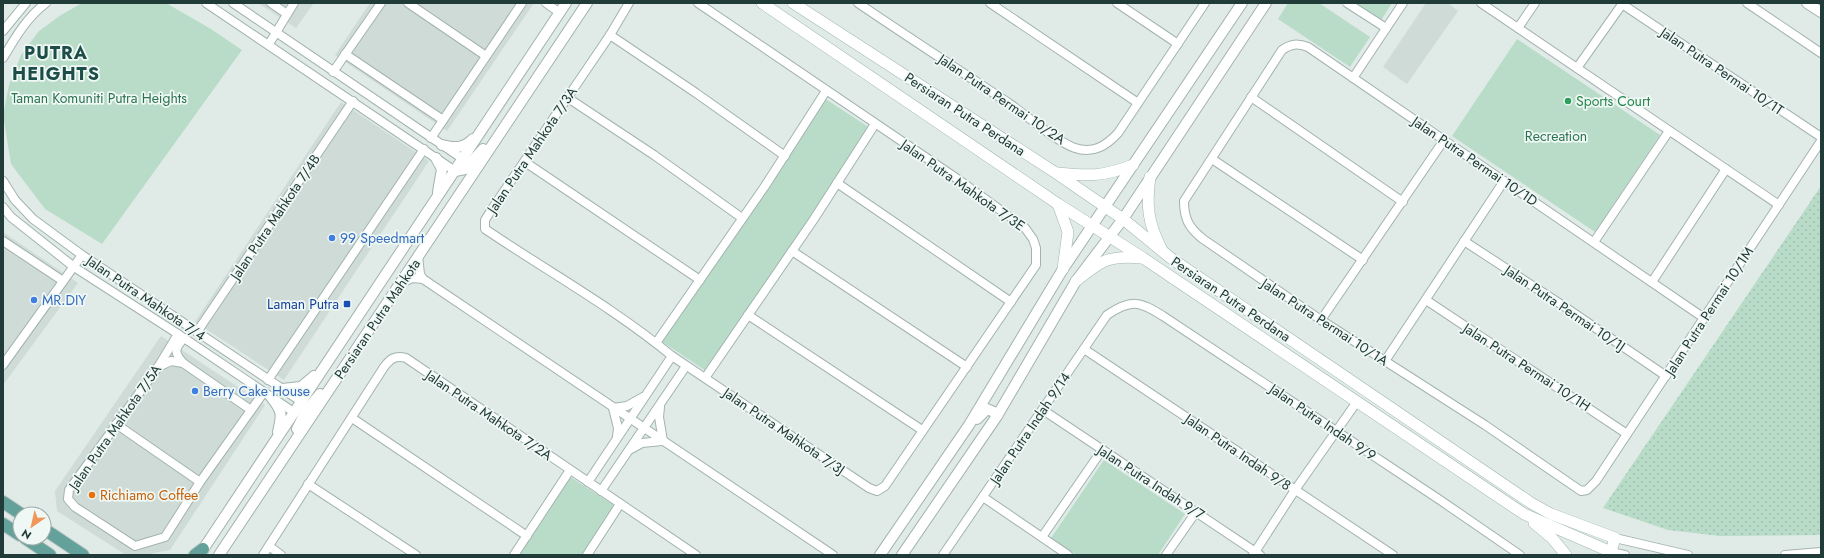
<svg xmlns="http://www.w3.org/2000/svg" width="1824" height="558" viewBox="0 0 1824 558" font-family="Jost,sans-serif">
  <defs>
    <pattern id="grass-dots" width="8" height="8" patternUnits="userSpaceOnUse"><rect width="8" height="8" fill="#b9dcc8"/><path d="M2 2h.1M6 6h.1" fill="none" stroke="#9fbead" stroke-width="1.8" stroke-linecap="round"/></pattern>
  </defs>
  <rect width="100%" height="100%" fill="#e0ebe8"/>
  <g fill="#cedbd7">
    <path d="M258,3H314L296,28Z"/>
    <path d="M370,3H534L447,131L335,55Z"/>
    <path d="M1426,3H1448L1458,11L1407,84L1383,67Z"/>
    <path d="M341,102L429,161L284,380L195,322Z"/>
    <path d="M3,232L78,283L3,385Z"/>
    <path d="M161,336L265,405L170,550L144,555H126L57,511L55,491Z"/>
  </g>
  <path fill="url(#grass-dots)" d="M1821,186V535L1720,536L1668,530L1603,508Z"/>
  <g fill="#b9dcc8">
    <path d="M82,3H166L211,29L242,50L102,244L45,209L11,164L3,115L9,85L21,55L39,31L61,15Z"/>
    <path d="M1288,3H1319L1370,37L1350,67L1278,19Z"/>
    <path d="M1352,3H1392L1380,22Z"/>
    <path d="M1517,39L1660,135L1595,232L1452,136Z"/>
    <path d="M824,98L870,128L792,250L706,371L661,341L746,220Z"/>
    <path d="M1104,460L1185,514L1158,555H1076L1051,538Z"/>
    <path d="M569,476L615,506L583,555H516Z"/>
  </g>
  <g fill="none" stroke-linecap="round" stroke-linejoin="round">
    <g stroke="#a3b3b0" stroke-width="10">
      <g id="minor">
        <path d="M206,3L455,171"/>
        <path d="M233,3L463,159"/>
        <path d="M271,3L287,14"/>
        <path d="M408,3L486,56"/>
        <path d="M546,3L560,13"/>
        <path d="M629,3L610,35L490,212L485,220V229C547,271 614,308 672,356L869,488L877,491L885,486L1036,265V248L1033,239L1025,228L959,180L698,3"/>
        <path d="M858,3C908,37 959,70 1010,104C1026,115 1057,142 1075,148C1093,154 1106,146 1118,133L1205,3"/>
        <path d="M990,3L1138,103"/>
        <path d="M1117,3L1178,44"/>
        <path d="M1347,3L1386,28"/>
        <path d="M1481,3L1779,205"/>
        <path d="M1747,3L1821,53"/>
        <path d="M1622,4L1821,137"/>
        <path d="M1518,28L1535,3"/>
        <path d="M3,31L26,3"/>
        <path d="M610,35L696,93L785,156"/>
        <path d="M269,44L294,3"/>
        <path d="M345,54L443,120"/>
        <path d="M3,58C15,38 27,17 46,3"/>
        <path d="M1577,68L1623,3"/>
        <path d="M333,72L381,3"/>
        <path d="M1353,78L1403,3"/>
        <path d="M1251,97L1403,202"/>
        <path d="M568,98L654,155L742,218"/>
        <path d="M431,138L522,3"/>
        <path d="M1212,159L1363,260"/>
        <path d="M525,162L700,280"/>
        <path d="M3,181L15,200L33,219L82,255L302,402"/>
        <path d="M837,183L1011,302"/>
        <path d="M3,207L11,217L74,267L178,334L295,413"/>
        <path d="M3,241L63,281"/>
        <path d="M1464,241L1562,305L1666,376"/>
        <path d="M1594,242L1669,131"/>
        <path d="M792,251L967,367"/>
        <path d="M418,256L420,274L423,279"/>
        <path d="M1652,282L1726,169"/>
        <path d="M400,284L412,278L423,279L833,555"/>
        <path d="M1426,300L1627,434"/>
        <path d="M748,315L922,430"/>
        <path d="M1704,318L1308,47C1297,43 1291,44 1282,50L1184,201C1184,219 1189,228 1203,239L1321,320L1485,425L1581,491L1587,490L1596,481L1821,141"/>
        <path d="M1321,320L1444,140"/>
        <path d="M197,332L353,101"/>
        <path d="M178,334L158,367L69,490L68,499L75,507L135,546L165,537L200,482L264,392"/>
        <path d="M656,343L765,186L826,91"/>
        <path d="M1084,349L1393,555"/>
        <path d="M1385,361L1504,181"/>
        <path d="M183,363C173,351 175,349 184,338"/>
        <path d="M3,365L82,255"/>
        <path d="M158,367L171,361L183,363L251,410"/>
        <path d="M705,378L814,219L875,124"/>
        <path d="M268,380L424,149"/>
        <path d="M660,407L659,417L663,441"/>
        <path d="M613,408L627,406L643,397"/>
        <path d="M613,408L618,428L617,437"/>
        <path d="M1043,410L1260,555"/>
        <path d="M352,418L527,536"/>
        <path d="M116,424L200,482"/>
        <path d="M631,449L642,443L662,441"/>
        <path d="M588,482L672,356"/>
        <path d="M308,484L416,555"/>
        <path d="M601,491L686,366"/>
        <path d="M983,497L1068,555"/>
        <path d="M1042,537L1102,450"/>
        <path d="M1615,538L1688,555"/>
        <path d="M269,546L281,555"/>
        <path d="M1611,552L1625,555"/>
        <path d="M263,555L384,367C390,359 395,355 406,358L696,555"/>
        <path d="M514,555L570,470"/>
        <path d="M587,555L620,504"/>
        <path d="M943,555L1107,315C1131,299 1139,301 1163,316L1440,500L1520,555"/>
        <path d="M1166,555L1196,512"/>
        <path d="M1253,555L1295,490L1356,403"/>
        <path d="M1785,555L1821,552"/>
      </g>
    </g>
    <g stroke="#a3b3b0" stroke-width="12">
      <g id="tertiary">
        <path d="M1807,3L1821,12"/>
        <path d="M442,145C455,148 463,149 473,139"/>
        <path d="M436,158L442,169L438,192"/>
        <path d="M455,171L465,169L483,149"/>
        <path d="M282,389L301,387L314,376"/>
        <path d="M271,397C283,412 282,415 278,432"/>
        <path d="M977,419L987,409L994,412L997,416"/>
        <path d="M297,429L306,411L320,394"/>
        <path d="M200,554L566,3"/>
        <path d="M219,555L587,3"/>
        <path d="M880,555L969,425L1063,269L1242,3"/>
        <path d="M902,555L997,416L1076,281L1123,219L1266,3"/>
      </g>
    </g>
    <g stroke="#9fb7b2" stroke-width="12">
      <g id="secondary">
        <path d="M762,3L1058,204L1143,258L1524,514L1611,552"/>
        <path d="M793,3L1056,173L1123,219L1172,259L1531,503L1551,514L1615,538L1610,555"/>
        <path d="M1057,173C1089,176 1102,177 1133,165"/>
        <path d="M1150,177C1146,205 1148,223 1161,248"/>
        <path d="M1058,204L1068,232L1063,269"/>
        <path d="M1076,281C1101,261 1108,255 1141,258"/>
        <path d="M1534,523L1552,538L1566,555"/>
      </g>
    </g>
    <g stroke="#c1c8c7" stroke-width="14">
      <g id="primary">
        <path d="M3,502L21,514"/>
        <path d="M3,524L20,535"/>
        <path d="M44,529L83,555"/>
        <path d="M25,538L50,555"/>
        <path d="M195,555L203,549"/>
      </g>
    </g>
    <use href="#minor" stroke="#fff" stroke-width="8"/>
    <use href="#tertiary" stroke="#fff" stroke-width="10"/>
    <use href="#secondary" stroke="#fff" stroke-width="11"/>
    <use href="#primary" stroke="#65a19b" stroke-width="12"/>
  </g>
  <circle fill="#2e9e5b" stroke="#f0f8f5" stroke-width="1.5" cx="1568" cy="101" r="4"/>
  <g fill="#3f7fe0" stroke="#f0f8f5" stroke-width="1.5">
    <circle cx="332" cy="238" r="4"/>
    <circle cx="34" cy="300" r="4"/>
    <circle cx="195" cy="391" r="4"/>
  </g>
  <rect fill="#1a4fb4" stroke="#f0f8f5" stroke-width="1.5" x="343" y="300" width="8" height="8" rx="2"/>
  <circle fill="#e8710a" stroke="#f0f8f5" stroke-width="1.5" cx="92" cy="495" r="4"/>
  <g text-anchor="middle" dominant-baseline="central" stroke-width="3.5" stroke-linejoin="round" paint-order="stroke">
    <g font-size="14" fill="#213b38" stroke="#f0f8f5">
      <text transform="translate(1722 71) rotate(34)">Jalan Putra Permai 10/1T</text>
      <text transform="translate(1002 99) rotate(34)">Jalan Putra Permai 10/2A</text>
      <text transform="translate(965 114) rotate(33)">Persiaran Putra Perdana</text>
      <text transform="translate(532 150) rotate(-56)">Jalan Putra Mahkota 7/3A</text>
      <text transform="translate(1475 161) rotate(34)">Jalan Putra Permai 10/1D</text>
      <text transform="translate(963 185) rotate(35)">Jalan Putra Mahkota 7/3E</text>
      <text transform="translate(275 217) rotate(-56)">Jalan Putra Mahkota 7/4B</text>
      <text transform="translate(146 298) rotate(34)">Jalan Putra Mahkota 7/4</text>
      <text transform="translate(1231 299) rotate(34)">Persiaran Putra Perdana</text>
      <text transform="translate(1565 308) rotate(34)">Jalan Putra Permai 10/1J</text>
      <text transform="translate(1709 311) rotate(-57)">Jalan Putra Permai 10/1M</text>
      <text transform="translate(377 319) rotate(-56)">Persiaran Putra Mahkota</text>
      <text transform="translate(1325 322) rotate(33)">Jalan Putra Permai 10/1A</text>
      <text transform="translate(1527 367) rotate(33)">Jalan Putra Permai 10/1H</text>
      <text transform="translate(489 415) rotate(34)">Jalan Putra Mahkota 7/2A</text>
      <text transform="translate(1323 422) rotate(34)">Jalan Putra Indah 9/9</text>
      <text transform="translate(115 427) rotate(-55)">Jalan Putra Mahkota 7/5A</text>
      <text transform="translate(1030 428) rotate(-56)">Jalan Putra Indah 9/14</text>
      <text transform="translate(784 431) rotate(34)">Jalan Putra Mahkota 7/3J</text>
      <text transform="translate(1238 452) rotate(34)">Jalan Putra Indah 9/8</text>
      <text transform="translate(1151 482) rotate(33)">Jalan Putra Indah 9/7</text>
    </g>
    <g font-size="14" fill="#2b7252" stroke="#f0f8f5">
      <text x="99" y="98">Taman Komuniti Putra Heights</text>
      <text x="1556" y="136">Recreation</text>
    </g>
    <g font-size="14" fill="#27864d" stroke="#f0f8f5" text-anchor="start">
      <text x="1576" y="101">Sports Court</text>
    </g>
    <g font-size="14" fill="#366cbe" stroke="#f0f8f5" text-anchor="start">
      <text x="340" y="238">99 Speedmart</text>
      <text x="42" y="300">MR.DIY</text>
      <text x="203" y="391">Berry Cake House</text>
    </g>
    <g font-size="14" fill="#164399" stroke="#f0f8f5" text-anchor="end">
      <text x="339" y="304">Laman Putra</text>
    </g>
    <g font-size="14" fill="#c56008" stroke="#f0f8f5" text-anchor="start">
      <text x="100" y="495">Richiamo Coffee</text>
    </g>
    <g font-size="18" font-weight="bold" letter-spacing="1" fill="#1d4d49" stroke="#f0f8f5">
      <text x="56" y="53">PUTRA<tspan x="56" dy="21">HEIGHTS</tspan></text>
    </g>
  </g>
  <rect width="1824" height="558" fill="none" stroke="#213b38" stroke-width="8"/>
  <g transform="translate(32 526) rotate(214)"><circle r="19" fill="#f0f8f5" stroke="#9daca9"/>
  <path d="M0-3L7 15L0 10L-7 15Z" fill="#f19658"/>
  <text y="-6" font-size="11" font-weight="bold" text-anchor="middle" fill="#213b38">N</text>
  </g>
</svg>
